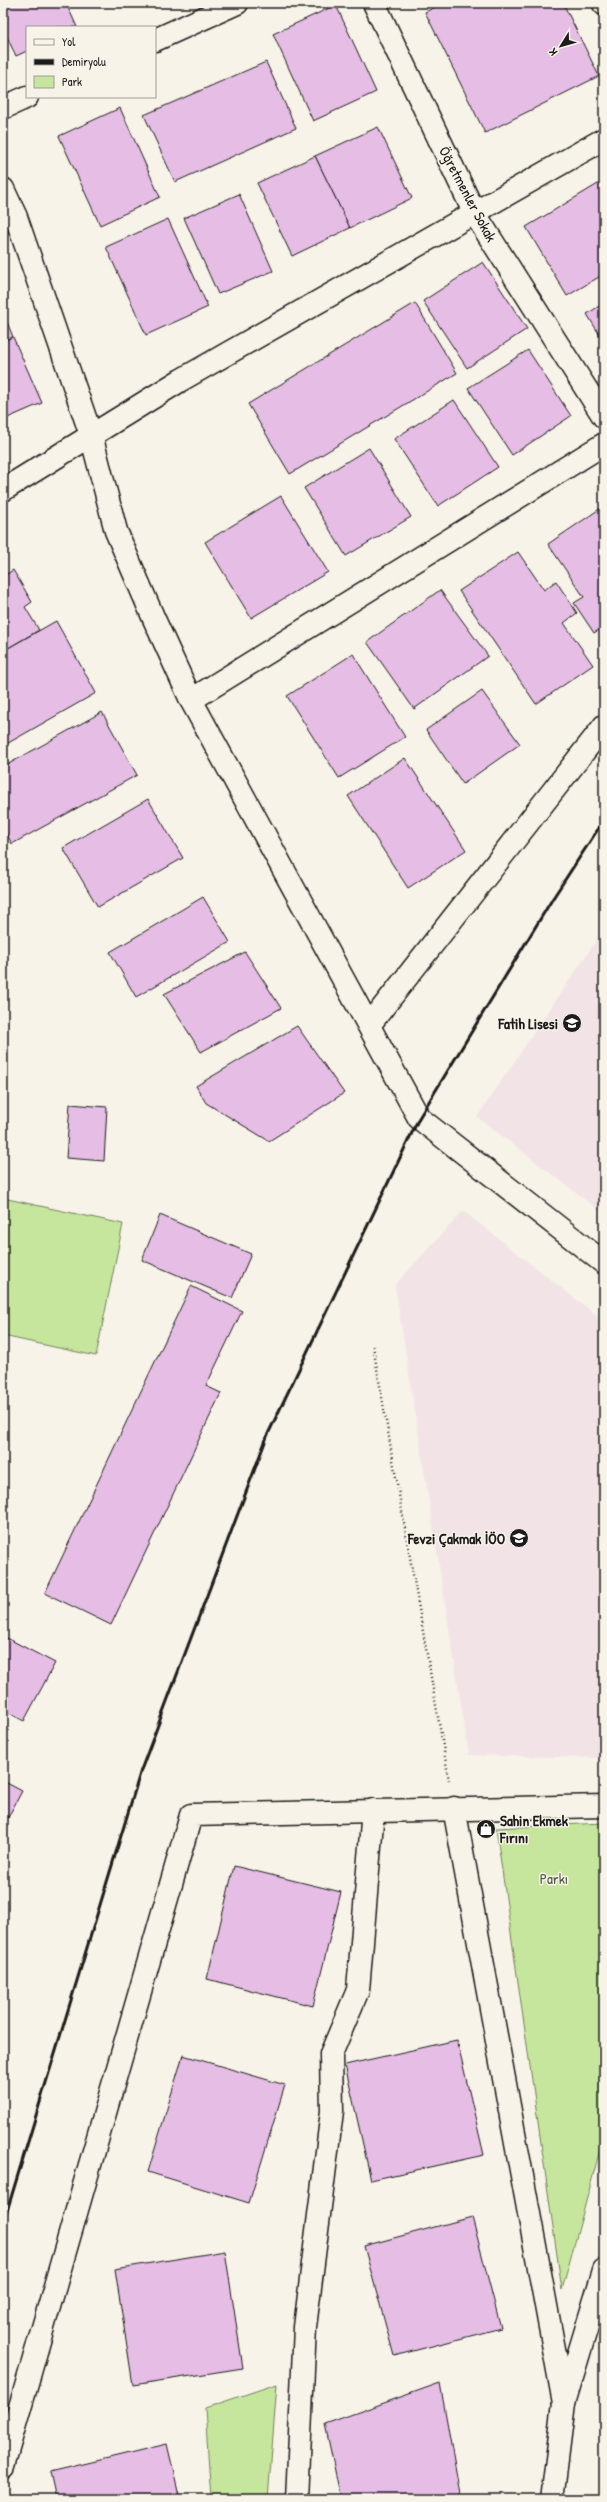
<svg xmlns="http://www.w3.org/2000/svg" width="607" height="2502" viewBox="0 0 607 2502" font-family="'Patrick Hand',sans-serif">
  <rect width="100%" height="100%" fill="#f7f3e8"/>
  <filter id="ink" filterUnits="userSpaceOnUse"><feTurbulence type="fractalNoise" baseFrequency=".025" numOctaves="2"/><feDisplacementMap in="SourceGraphic" scale="8" xChannelSelector="R" yChannelSelector="G"/><feConvolveMatrix kernelMatrix="1 2 1 2 8 2 1 2 1" color-interpolation-filters="sRGB"/></filter>
  <g filter="url(#ink)">
    <g fill="#f2e3e7">
      <path d="M604,929V1214L477,1117Z"/>
      <path d="M463,1211L604,1321V1758L469,1755L395,1285Z"/>
    </g>
    <g fill="#c7e69d" stroke="#72815c">
      <path d="M3,1198L123,1224L96,1356L3,1336Z"/>
      <path d="M604,1823V2135L562,2290L496,1828Z"/>
      <path d="M277,2384L268,2499H211L205,2408Z"/>
    </g>
    <g fill="#e5bde5" stroke="#1c1c1c">
      <path d="M3,3H66L77,27H27V51L16,56L3,29Z"/>
      <path d="M444,3H563L599,76L485,133L425,12Z"/>
      <path d="M336,5L376,92L313,121L273,34Z"/>
      <path d="M266,62L296,128L175,182L144,115Z"/>
      <path d="M120,108L160,197L100,225L59,136Z"/>
      <path d="M378,127L412,198L350,228L315,156Z"/>
      <path d="M315,156L350,228L292,256L257,183Z"/>
      <path d="M603,181L604,274L567,296L526,227Z"/>
      <path d="M239,194L273,271L218,294L184,218Z"/>
      <path d="M168,219L208,307L146,335L106,247Z"/>
      <path d="M483,262L527,329L467,368L423,301Z"/>
      <path d="M415,303L457,373L290,474L248,404Z"/>
      <path d="M604,303V342L587,314Z"/>
      <path d="M3,312L13,337L3,341Z"/>
      <path d="M13,337L42,403L3,420V341Z"/>
      <path d="M528,350L571,416L512,455L468,388Z"/>
      <path d="M454,400L498,467L438,506L394,439Z"/>
      <path d="M369,448L411,517L346,556L304,488Z"/>
      <path d="M281,496L328,572L251,618L205,542Z"/>
      <path d="M604,506V627L594,633L574,603L584,597L548,544Z"/>
      <path d="M518,552L544,590L556,581L577,613L564,623L593,665L536,704L459,591Z"/>
      <path d="M3,567L7,574L13,570L32,602L25,607L39,630L3,651Z"/>
      <path d="M440,590L488,656L414,709L367,642Z"/>
      <path d="M56,621L96,693L3,746V651Z"/>
      <path d="M353,654L405,737L339,778L287,696Z"/>
      <path d="M482,691L520,744L463,784L426,730Z"/>
      <path d="M102,712L137,775L12,844L3,827V767Z"/>
      <path d="M405,758L466,850L408,888L348,796Z"/>
      <path d="M148,799L183,858L98,907L63,848Z"/>
      <path d="M203,897L230,942L136,997L110,952Z"/>
      <path d="M245,952L281,1008L201,1052L164,994Z"/>
      <path d="M297,1026L344,1093L269,1141L206,1103L196,1086Z"/>
      <path d="M70,1104L107,1107L104,1161L66,1158Z"/>
      <path d="M160,1215L251,1254L232,1298L142,1260Z"/>
      <path d="M191,1286L242,1311L206,1386L221,1393L111,1625L45,1593Z"/>
      <path d="M3,1344L6,1345L3,1358Z"/>
      <path d="M3,1636L55,1663L24,1721L3,1710Z"/>
      <path d="M3,1781L22,1791L3,1827Z"/>
      <path d="M234,1866L341,1892L313,2006L207,1979Z"/>
      <path d="M457,2040L484,2155L371,2180L345,2065Z"/>
      <path d="M183,2055L285,2085L249,2203L148,2172Z"/>
      <path d="M472,2217L501,2328L394,2356L364,2246Z"/>
      <path d="M225,2251L243,2368L133,2385L115,2269Z"/>
      <path d="M440,2383L461,2499H341L325,2424Z"/>
      <path d="M167,2444L180,2499H56L50,2472Z"/>
    </g>
    <g fill="none" stroke-linecap="round" stroke-linejoin="round">
      <g stroke="#1c1c1c" stroke-width="25">
        <g id="minor">
          <path d="M374,3L475,214L604,417"/>
          <path d="M604,3V4"/>
          <path d="M155,40L237,3"/>
          <path d="M3,108L27,97"/>
          <path d="M3,189L16,217L91,435L116,531L154,619L191,700L419,1118L604,1263"/>
          <path d="M3,490L181,380L604,139"/>
          <path d="M191,700L604,444"/>
          <path d="M370,1024L604,726"/>
          <path d="M454,1808L564,2403"/>
          <path d="M3,2466L191,1815L604,1806"/>
          <path d="M297,2499L305,2327L332,2111L331,2054L358,1990L373,1810"/>
        </g>
      </g>
      <g stroke="#1c1c1c" stroke-width="25">
        <path id="secondary" d="M552,2499L564,2403L604,2270"/>
      </g>
      <path stroke="#1c1c1c" stroke-width="2.5" stroke-dasharray="1 3" stroke-linecap="butt" d="M373,1346L449,1780"/>
      <use href="#minor" stroke="#f7f3e8" stroke-width="22"/>
      <use href="#secondary" stroke="#f7f3e8" stroke-width="22"/>
      <path stroke="#1c1c1c" stroke-width="3" d="M3,2224L141,1770L268,1434L419,1118L553,898L604,820"/>
    </g>
  </g>
  <defs>
    <g id="school-disc" transform="scale(1)"><circle r="9.5" fill="#1c1c1c" stroke="#f7f3e8"/><path d="M0-5L7-2L0 1L-7-2ZM-4 1L0 2.5L4 1V4Q0 6-4 4Z" fill="#fff"/></g>
    <g id="shop-disc" transform="scale(1)"><circle r="9.5" fill="#1c1c1c" stroke="#f7f3e8"/><path d="M-5-2.5h2.3a2.7 3.5 0 0 1 5.4 0H5L5.5 6h-11ZM-1.5-2.5h3a1.5 2.3 0 0 0-3 0Z" fill="#fff"/></g>
  </defs>
  <g fill-rule="evenodd">
    <use href="#school-disc" x="572" y="1023"/>
    <use href="#school-disc" x="519" y="1538"/>
    <use href="#shop-disc" x="486" y="1829"/>
  </g>
  <g text-anchor="middle" dominant-baseline="central" stroke-width="3" stroke-linejoin="round" paint-order="stroke">
    <g font-size="15" fill="#1c1c1c" stroke="#f7f3e8">
      <text transform="translate(468 194) rotate(62)">Öğretmenler Sokak</text>
    </g>
    <g font-size="15" font-weight="bold" fill="#1c1c1c" stroke="#f7f3e8" text-anchor="end">
      <text x="558" y="1023">Fatih Lisesi</text>
      <text x="505" y="1538">Fevzi Çakmak İÖO</text>
      <text x="500" y="1820" text-anchor="start">Sahin Ekmek<tspan x="500" dy="17">Fırını</tspan></text>
    </g>
    <g font-size="15" fill="#4f5943" stroke="#f7f3e8">
      <text x="554" y="1878">Parkı</text>
    </g>
  </g>
  <rect width="607" height="2502" fill="none" stroke="#f7f3e8" stroke-width="16"/>
  <rect x="8" y="8" width="591" height="2486" fill="none" stroke="#1c1c1c" stroke-width="1.5" filter="url(#ink)"/>
  <rect x="26" y="26" width="130" height="72" fill="#f7f3e8" stroke="#9f9d96"/>
  <rect x="34" y="39" width="20" height="6" fill="#f7f3e8" stroke="#9f9d96"/>
  <text x="62" y="46" font-size="12" fill="#1c1c1c">Yol</text>
  <rect x="34" y="59" width="20" height="6" fill="#1c1c1c" stroke="#9f9d96"/>
  <text x="62" y="66" font-size="12" fill="#1c1c1c">Demiryolu</text>
  <rect x="34" y="76" width="20" height="12" fill="#c7e69d" stroke="#9f9d96"/>
  <text x="62" y="86" font-size="12" fill="#1c1c1c">Park</text>
  <g transform="translate(561 46) rotate(233)" stroke="#f7f3e8" stroke-width="3" paint-order="stroke">
  <path d="M0-3L7 15L0 10L-7 15Z" fill="#1c1c1c"/>
  <text y="-6" font-size="11" font-weight="bold" text-anchor="middle" fill="#1c1c1c">K</text>
  </g>
</svg>
